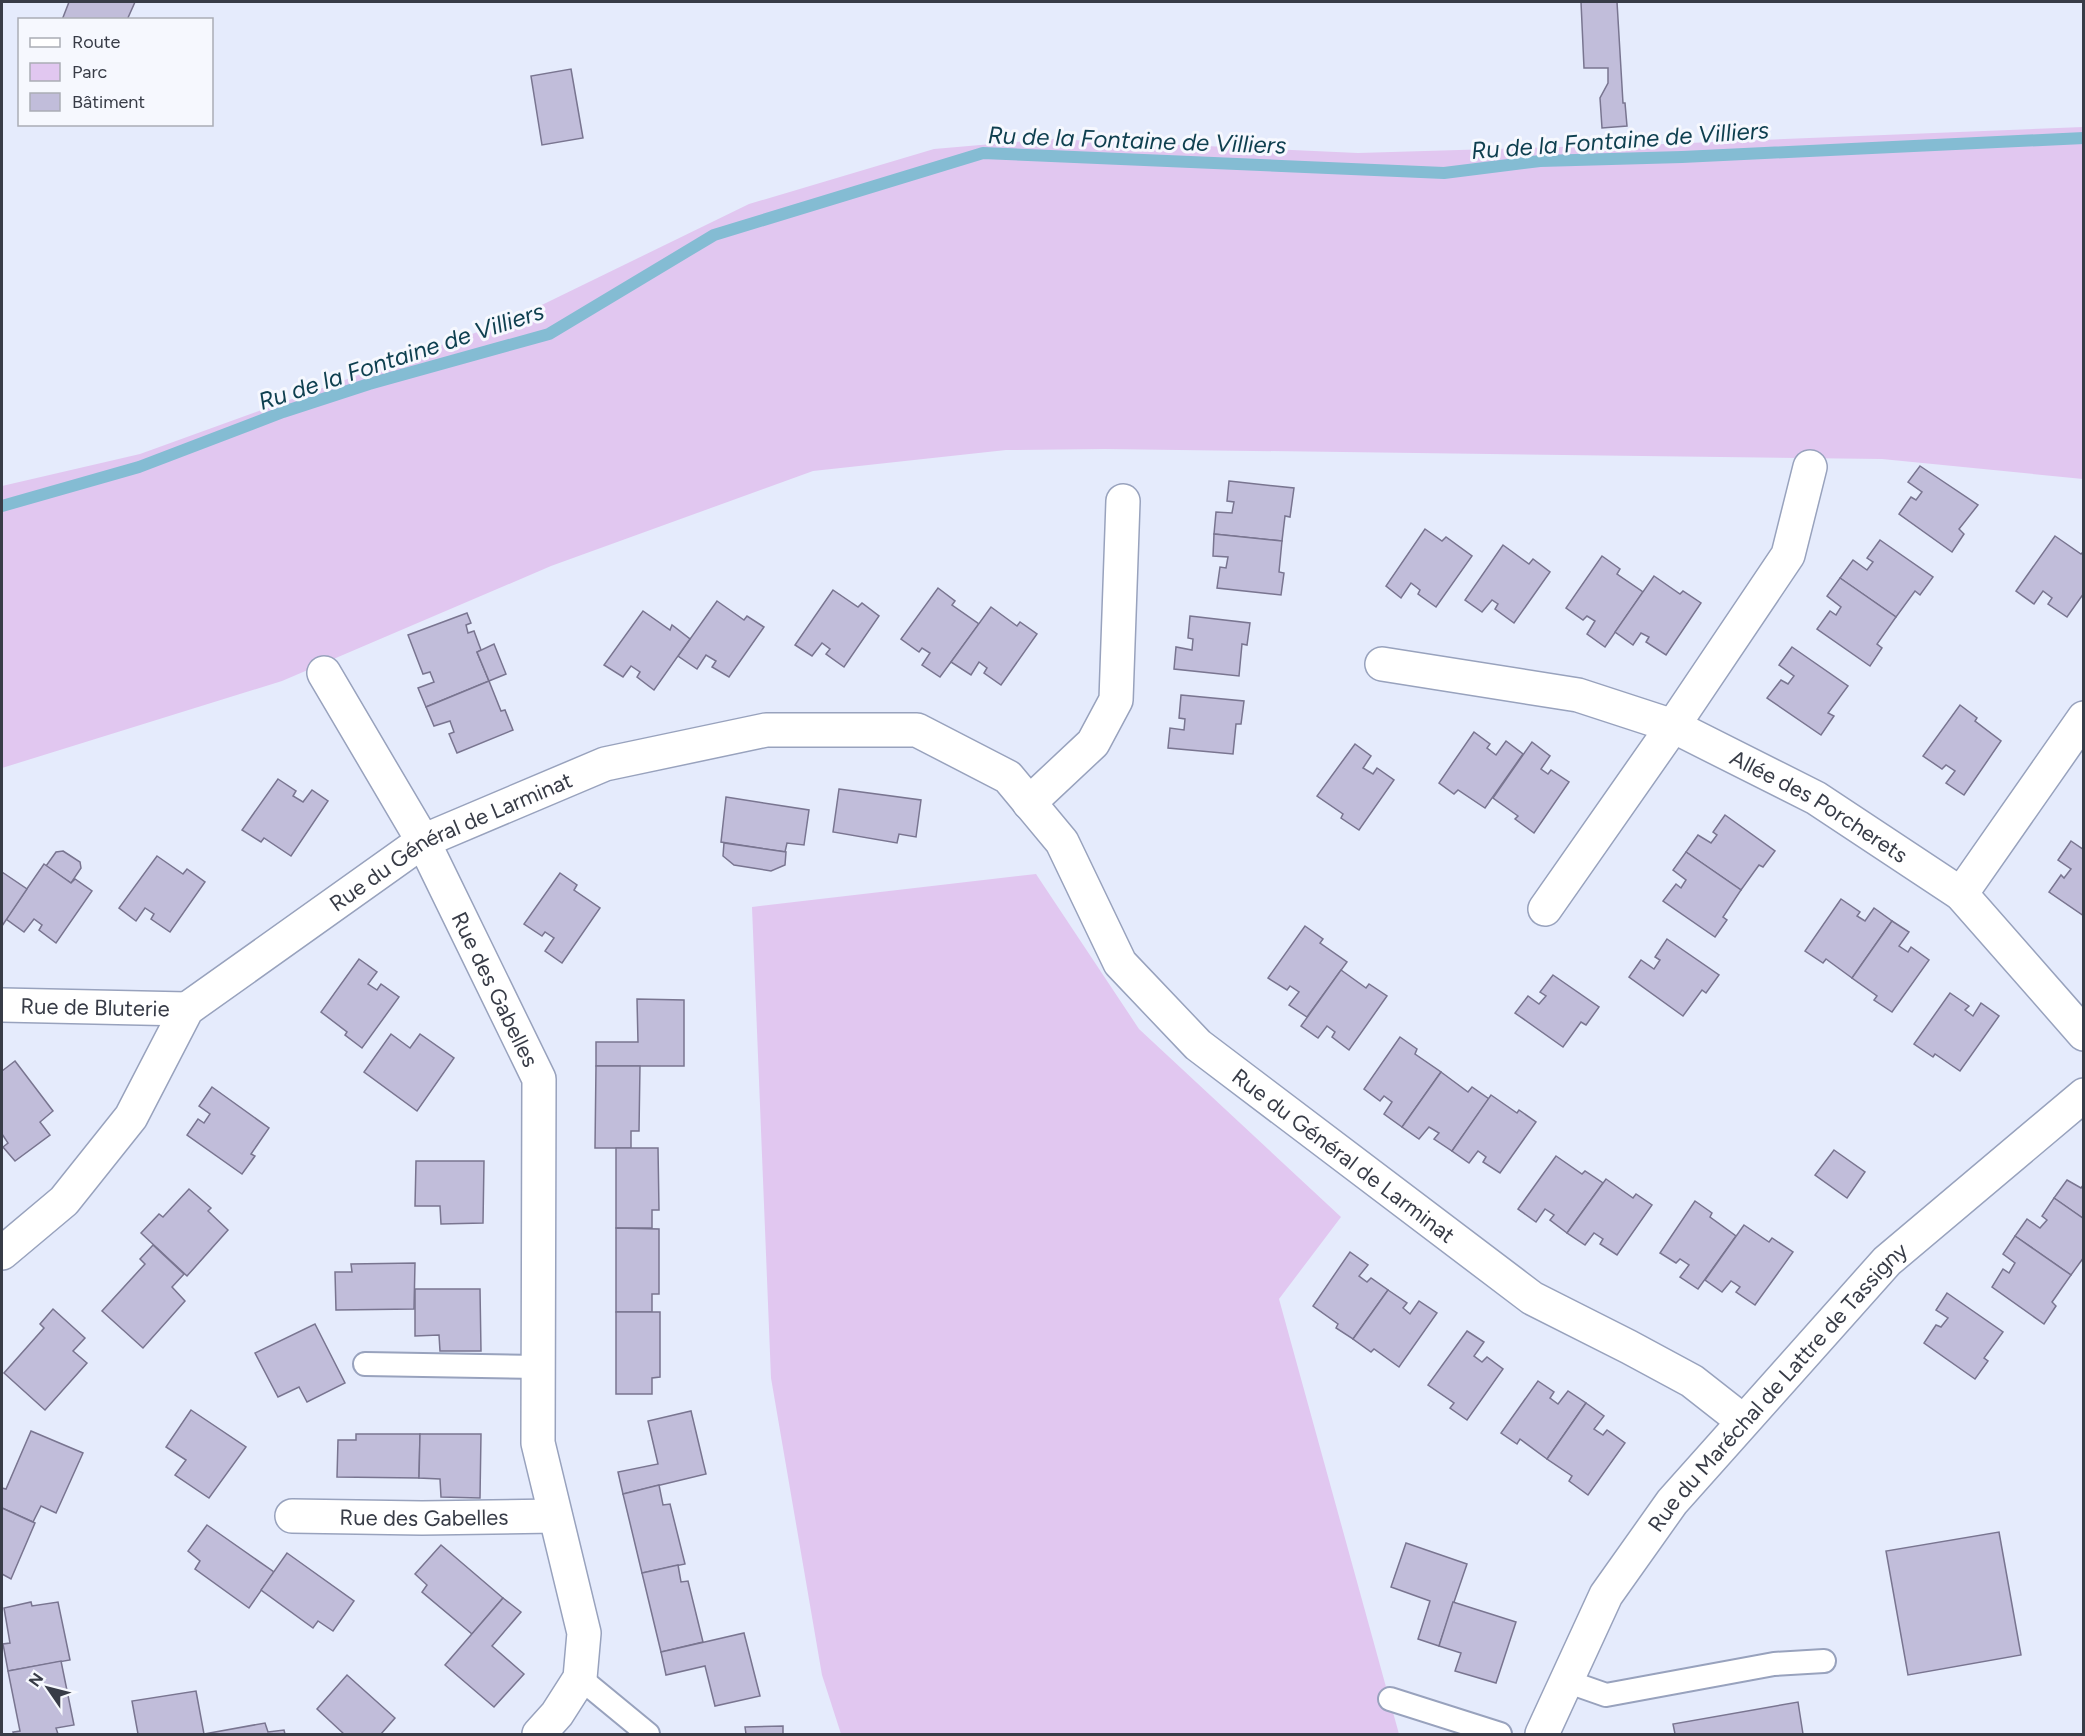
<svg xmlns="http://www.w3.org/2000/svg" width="2085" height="1736" viewBox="0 0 2085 1736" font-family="Figtree,sans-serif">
  <rect width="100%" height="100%" fill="#e5ebfc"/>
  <g fill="#e1c7f0">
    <path d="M2083,127V479L1882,459L1105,449L1006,450L813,471L551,566L282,681L2,768V486L140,454L511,320L749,204L934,149L1050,139L1358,153L1664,144Z"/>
    <path d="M1036,874L1139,1029L1341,1217L1279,1299L1399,1734H841L822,1675L771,1378L752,907Z"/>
  </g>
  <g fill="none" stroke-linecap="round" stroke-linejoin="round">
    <path stroke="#84bcd3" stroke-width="12" d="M2,506L139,467L283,412L369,384L549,334L714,235L983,153L1444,173L1540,161L1682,157L2084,138"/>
  </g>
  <g fill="#c1bdda" stroke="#797590" stroke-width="1.5">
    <path d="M69,2H135L127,20H62Z"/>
    <path d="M1581,2H1617L1623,103H1625L1627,126L1602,128L1600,98L1608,83V68H1584Z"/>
    <path d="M571,69L583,138L542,145L531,76Z"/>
    <path d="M1920,466L1978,505L1959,529L1964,534L1952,552L1899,514L1911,497L1916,500L1922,492L1908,482Z"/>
    <path d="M1229,481L1294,488L1290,517L1285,516L1282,541L1214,534L1216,512L1232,513L1234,502L1227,501Z"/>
    <path d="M1425,529L1442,541L1446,537L1472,556L1436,607L1418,594L1420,590L1411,583L1401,598L1386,586Z"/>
    <path d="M1214,534L1282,541L1279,572L1284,573L1281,595L1217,588L1220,567L1226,568L1228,557L1213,556Z"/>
    <path d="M2055,536L2081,554L2084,551V593L2067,617L2048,604L2052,598L2043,591L2034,604L2016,591Z"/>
    <path d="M1880,540L1933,577L1920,595L1915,591L1896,617L1840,578L1853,560L1867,570L1873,562L1867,558Z"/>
    <path d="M1503,545L1529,564L1533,559L1550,572L1514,623L1495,609L1498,604L1492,600L1482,612L1465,600Z"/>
    <path d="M1602,556L1620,569L1617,574L1643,592L1605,647L1587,634L1595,621L1587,616L1583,620L1566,608Z"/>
    <path d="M1654,576L1680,594L1683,591L1701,603L1666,655L1646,642L1649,637L1641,633L1633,645L1615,632Z"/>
    <path d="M1840,578L1896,617L1877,644L1882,648L1870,666L1817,629L1830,611L1836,615L1841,607L1827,596Z"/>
    <path d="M938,588L955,601L952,605L979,624L940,677L922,665L930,653L922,648L919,652L901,639Z"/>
    <path d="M833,590L858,607L862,603L879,616L844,667L826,654L830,649L822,643L812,656L795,645Z"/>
    <path d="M717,601L744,620L747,616L764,627L729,677L712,667L716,661L706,655L697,669L678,656Z"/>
    <path d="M991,607L1017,626L1020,622L1037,634L1001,685L984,673L987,668L979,662L971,675L951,662Z"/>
    <path d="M643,611L670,630L672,625L690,639L654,690L637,677L640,672L631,666L623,677L604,665Z"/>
    <path d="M467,613L471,623L466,625L468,633L474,631L481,650L477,652L489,681L426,707L418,688L434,682L430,672L423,674L408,635Z"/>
    <path d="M1190,616L1250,623L1247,645L1242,644L1239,676L1174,669L1176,647L1192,650L1193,639L1188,638Z"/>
    <path d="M494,644L506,674L489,681L477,652Z"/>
    <path d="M1792,647L1848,686L1828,713L1834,716L1821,735L1767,698L1781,680L1788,684L1794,676L1779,665Z"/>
    <path d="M489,681L501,711L505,710L513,730L457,753L449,734L454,732L450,721L434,726L426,707Z"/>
    <path d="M1181,695L1244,701L1241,724H1236L1233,754L1168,748L1170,728L1184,730L1185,719L1179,718Z"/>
    <path d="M1960,705L1977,718L1975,721L2001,741L1964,795L1946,783L1955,771L1946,765L1942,769L1923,756Z"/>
    <path d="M1474,732L1490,744L1487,748L1496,755L1506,741L1523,754L1485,808L1458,790L1454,794L1439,783Z"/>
    <path d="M1532,742L1550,756L1541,769L1548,774L1551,770L1569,782L1534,833L1515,819L1518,816L1493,798Z"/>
    <path d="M1355,744L1371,756L1363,768L1373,774L1377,768L1394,780L1359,830L1341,818L1343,814L1317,796Z"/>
    <path d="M278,779L296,791L293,796L303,802L312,790L328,801L291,856L264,838L261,842L242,830Z"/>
    <path d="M839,789L921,800L916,837L899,834L897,843L833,832Z"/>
    <path d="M726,797L809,810L804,845L787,843L785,852L721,842Z"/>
    <path d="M1725,815L1775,851L1763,867L1759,865L1741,890L1686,852L1698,835L1711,843L1717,835L1713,832Z"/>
    <path d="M2071,841L2084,850V916L2049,892L2061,875L2064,878L2071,869L2058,860Z"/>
    <path d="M724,843L786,852L785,865L771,871L734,865L723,856Z"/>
    <path d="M63,851L80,862L81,868L71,883L46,866L56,852Z"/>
    <path d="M1686,852L1741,890L1723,917L1727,920L1715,937L1663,901L1676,884L1681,888L1686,880L1673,870Z"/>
    <path d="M157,856L183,874L187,869L205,882L170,932L151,919L154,914L145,908L136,921L119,908Z"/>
    <path d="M44,864L71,883L75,879L92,891L56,943L39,930L42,925L34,919L24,932L6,919Z"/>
    <path d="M2,872L27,889L2,926Z"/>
    <path d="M560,873L577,885L574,890L600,908L562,963L545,951L554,938L545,932L542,936L524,924Z"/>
    <path d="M1841,899L1860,912L1857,916L1865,921L1874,908L1892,921L1852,978L1826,959L1823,963L1805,951Z"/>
    <path d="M1892,921L1909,932L1899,946L1908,952L1911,947L1929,960L1892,1012L1874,1000L1877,996L1852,978Z"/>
    <path d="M1305,926L1323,939L1320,943L1347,962L1307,1017L1289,1005L1299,992L1290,986L1287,990L1268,978Z"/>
    <path d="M1667,939L1719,975L1706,993L1702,990L1683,1016L1629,977L1641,960L1654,969L1660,960L1655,957Z"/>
    <path d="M359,959L377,972L368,984L377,990L381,984L399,997L362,1048L345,1035L347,1032L321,1012Z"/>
    <path d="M1341,970L1366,988L1369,984L1387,996L1349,1050L1332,1037L1335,1032L1327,1026L1318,1038L1301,1026Z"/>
    <path d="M1553,975L1599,1007L1586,1025L1581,1022L1563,1047L1515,1013L1528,996L1539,1004L1546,996L1540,992Z"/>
    <path d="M1950,993L1969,1006L1965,1010L1973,1016L1981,1003L1999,1016L1960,1071L1935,1054L1933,1057L1914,1044Z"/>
    <path d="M637,999L684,1000V1066H596V1042H638Z"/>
    <path d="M391,1034L410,1048L420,1034L454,1058L417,1111L364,1072Z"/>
    <path d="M1400,1037L1417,1049L1415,1054L1441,1072L1402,1127L1384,1114L1392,1102L1384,1096L1380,1101L1364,1089Z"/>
    <path d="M15,1061L53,1111L40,1122L50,1135L15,1161L3,1147L8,1143L2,1134V1071Z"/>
    <path d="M596,1066H640L639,1131H631V1148H595Z"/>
    <path d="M1441,1072L1468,1092L1472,1087L1489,1099L1452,1151L1434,1139L1439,1133L1429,1127L1419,1139L1402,1127Z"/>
    <path d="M212,1087L269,1128L251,1154L255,1156L242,1174L187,1135L198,1119L204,1123L210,1114L199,1106Z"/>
    <path d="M1491,1095L1517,1113L1519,1110L1536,1122L1500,1173L1483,1162L1486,1157L1478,1151L1469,1163L1452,1151Z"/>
    <path d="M616,1148H658L659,1210H652V1228H616Z"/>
    <path d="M1834,1150L1865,1172L1847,1198L1815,1175Z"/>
    <path d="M1556,1156L1582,1174L1585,1171L1603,1183L1567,1233L1550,1220L1554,1215L1545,1209L1536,1222L1518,1209Z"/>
    <path d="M416,1161H484L483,1223L441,1224L440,1206H415Z"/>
    <path d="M1606,1179L1633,1198L1636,1194L1652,1205L1617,1255L1600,1244L1603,1239L1594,1233L1585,1245L1567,1233Z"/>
    <path d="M2067,1180L2081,1188L2084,1184V1219L2054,1198Z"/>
    <path d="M189,1189L211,1208L208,1211L228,1230L187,1276L141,1233L159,1214L163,1217Z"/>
    <path d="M2054,1198L2084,1219V1257L2071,1275L2015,1236L2027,1219L2040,1228L2047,1220L2042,1216Z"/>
    <path d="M1695,1201L1712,1213L1710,1217L1736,1236L1698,1289L1680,1277L1689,1265L1680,1259L1676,1263L1660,1253Z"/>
    <path d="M1744,1225L1769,1242L1772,1238L1793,1252L1755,1305L1736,1292L1740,1287L1731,1281L1722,1292L1705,1280Z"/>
    <path d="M616,1228L659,1229V1294H652V1312H616Z"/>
    <path d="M2015,1236L2071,1275L2052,1302L2056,1306L2044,1324L1992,1287L2003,1269L2009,1273L2015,1263L2003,1254Z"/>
    <path d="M153,1245L184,1274L172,1287L185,1301L143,1348L102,1311L145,1264L140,1259Z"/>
    <path d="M1350,1252L1368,1265L1359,1276L1367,1282L1371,1278L1388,1290L1353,1339L1336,1328L1338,1324L1313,1306Z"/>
    <path d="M415,1263L414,1309L336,1310L335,1272H352L351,1264Z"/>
    <path d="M415,1289H480L481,1351H440L439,1335L415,1336Z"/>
    <path d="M1388,1290L1407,1303L1403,1308L1410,1314L1419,1301L1437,1313L1399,1367L1374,1349L1371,1352L1353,1339Z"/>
    <path d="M1947,1293L2003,1332L1984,1358L1988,1361L1975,1379L1924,1343L1936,1325L1941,1327L1948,1318L1936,1310Z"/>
    <path d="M53,1309L85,1338L73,1351L87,1363L45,1410L4,1373L44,1328L40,1324Z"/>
    <path d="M616,1312H660V1377L652,1378V1394H616Z"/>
    <path d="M315,1324L345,1383L307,1402L299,1387L278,1397L255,1353Z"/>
    <path d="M1467,1331L1484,1342L1474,1356L1482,1362L1487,1357L1503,1369L1467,1420L1450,1408L1454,1403L1428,1385Z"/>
    <path d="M1538,1381L1554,1392L1550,1398L1558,1404L1568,1391L1586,1403L1547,1459L1520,1439L1517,1444L1501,1433Z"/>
    <path d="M1586,1403L1604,1416L1594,1429L1603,1435L1607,1430L1625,1443L1588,1495L1569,1481L1572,1476L1547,1459Z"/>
    <path d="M191,1410L246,1447L209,1498L175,1475L186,1460L166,1447Z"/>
    <path d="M691,1411L706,1474L623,1494L618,1472L658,1464L648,1421Z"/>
    <path d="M31,1431L83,1453L56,1513L41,1506L33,1522L2,1508V1488L6,1489Z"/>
    <path d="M356,1434H420L419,1478L337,1477L338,1440H356Z"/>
    <path d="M420,1434H481L480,1498L441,1497L440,1479L419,1478Z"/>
    <path d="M659,1485L663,1505L670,1504L685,1564L642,1573L623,1494Z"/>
    <path d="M2,1508L35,1523L11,1579L2,1574Z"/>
    <path d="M207,1525L274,1572L249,1608L195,1569L200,1561L188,1551Z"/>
    <path d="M1999,1532L2021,1655L1908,1675L1886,1551Z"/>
    <path d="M1406,1543L1467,1564L1439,1646L1418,1639L1430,1601L1391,1587Z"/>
    <path d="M441,1545L503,1598L472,1634L422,1592L427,1585L415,1574Z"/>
    <path d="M287,1553L354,1601L333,1631L318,1621L313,1628L261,1590Z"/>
    <path d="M678,1565L681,1582L688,1581L703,1642L661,1652L642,1573Z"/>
    <path d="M503,1598L521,1612L492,1646L524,1674L494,1707L445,1665Z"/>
    <path d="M31,1602L32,1606L58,1602L70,1660L8,1671L3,1644L10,1643L4,1608Z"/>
    <path d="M1453,1602L1516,1622L1496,1683L1455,1671L1461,1653L1439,1646Z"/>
    <path d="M744,1633L760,1696L715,1706L705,1666L666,1675L661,1652Z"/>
    <path d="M61,1661L74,1725L56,1728L58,1734H14L13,1732L20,1731L8,1671Z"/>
    <path d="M347,1675L395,1718L381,1734H344L317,1709Z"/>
    <path d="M196,1691L204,1734H138L132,1701Z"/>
    <path d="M1798,1702L1803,1734H1675L1673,1724Z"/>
    <path d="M265,1723L268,1732L284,1730L285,1734H204Z"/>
    <path d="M783,1726V1734H746L745,1727Z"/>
  </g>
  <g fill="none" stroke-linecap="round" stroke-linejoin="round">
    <g stroke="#98a2bd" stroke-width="26">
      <g id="lane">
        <path d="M365,1364L538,1367"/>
        <path d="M580,1678L648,1734"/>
        <path d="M1566,1681L1606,1695L1774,1664L1824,1661"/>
        <path d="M1390,1699L1500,1734"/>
      </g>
    </g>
    <g stroke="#98a2bd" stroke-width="36">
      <g id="street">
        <path id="s1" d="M1382,664L1578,695L1673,726L1816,798L1961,894L2084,1034"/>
        <path id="s2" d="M324,673L423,841L539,1079L538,1443L584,1633L580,1678L557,1714L539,1734"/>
        <path d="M1029,803L1093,743L1116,700L1123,501"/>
        <path d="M1961,894L2084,718"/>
        <path d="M1545,909L1673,726L1788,555L1810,467"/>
        <path id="s3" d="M2,1005L187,1009"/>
        <path id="s4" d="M2,1253L64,1201L131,1117L187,1009L423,841L605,764L766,730H917L1008,777L1062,842L1120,963L1198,1045L1532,1298L1629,1347L1692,1381L1743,1421"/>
        <path id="s5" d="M292,1516L422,1518L555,1516"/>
        <path id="s6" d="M1542,1734L1606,1595L1672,1502L1887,1261L2084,1095"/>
      </g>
    </g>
    <use href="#lane" stroke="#fff" stroke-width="22"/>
    <use href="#street" stroke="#fff" stroke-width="33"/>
  </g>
  <g text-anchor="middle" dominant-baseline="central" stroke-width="6" stroke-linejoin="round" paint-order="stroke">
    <g font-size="22" fill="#383c47" stroke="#f6f8fe">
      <text stroke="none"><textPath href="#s1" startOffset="465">Allée des Porcherets</textPath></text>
      <text stroke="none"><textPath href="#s4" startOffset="624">Rue du Général de Larminat</textPath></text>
      <text stroke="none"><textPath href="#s2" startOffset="360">Rue des Gabelles</textPath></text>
      <text stroke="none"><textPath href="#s3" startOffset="93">Rue de Bluterie</textPath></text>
      <text stroke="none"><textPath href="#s4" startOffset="1730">Rue du Général de Larminat</textPath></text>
      <text stroke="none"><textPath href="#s6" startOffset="423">Rue du Maréchal de Lattre de Tassigny</textPath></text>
      <text stroke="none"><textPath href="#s5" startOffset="132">Rue des Gabelles</textPath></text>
    </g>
    <g font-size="24" font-style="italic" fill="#0e3f4f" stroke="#f6f8fe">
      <text transform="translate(1137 140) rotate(2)">Ru de la Fontaine de Villiers</text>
      <text transform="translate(1620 140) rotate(-4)">Ru de la Fontaine de Villiers</text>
      <text transform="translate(401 356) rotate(-18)">Ru de la Fontaine de Villiers</text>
    </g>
  </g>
  <rect width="2085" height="1736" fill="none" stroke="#383c47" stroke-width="6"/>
  <rect x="18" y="18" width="195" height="108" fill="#f6f8fe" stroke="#aaadb5" stroke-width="1.5"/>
  <rect x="30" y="38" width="30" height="9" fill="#ffffff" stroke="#aaadb5" stroke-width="1.5"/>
  <text x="72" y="48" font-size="18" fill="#383c47">Route</text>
  <rect x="30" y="63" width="30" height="18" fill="#e1c7f0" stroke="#aaadb5" stroke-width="1.5"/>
  <text x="72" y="78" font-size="18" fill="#383c47">Parc</text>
  <rect x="30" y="93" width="30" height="18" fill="#c1bdda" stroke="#aaadb5" stroke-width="1.5"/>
  <text x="72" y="108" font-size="18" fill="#383c47">Bâtiment</text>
  <g transform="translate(48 1688) rotate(305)" stroke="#f6f8fe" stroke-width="4.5" paint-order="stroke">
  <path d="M0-4.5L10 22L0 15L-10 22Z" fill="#383c47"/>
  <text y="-9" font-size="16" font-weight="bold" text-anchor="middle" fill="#383c47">N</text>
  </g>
</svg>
